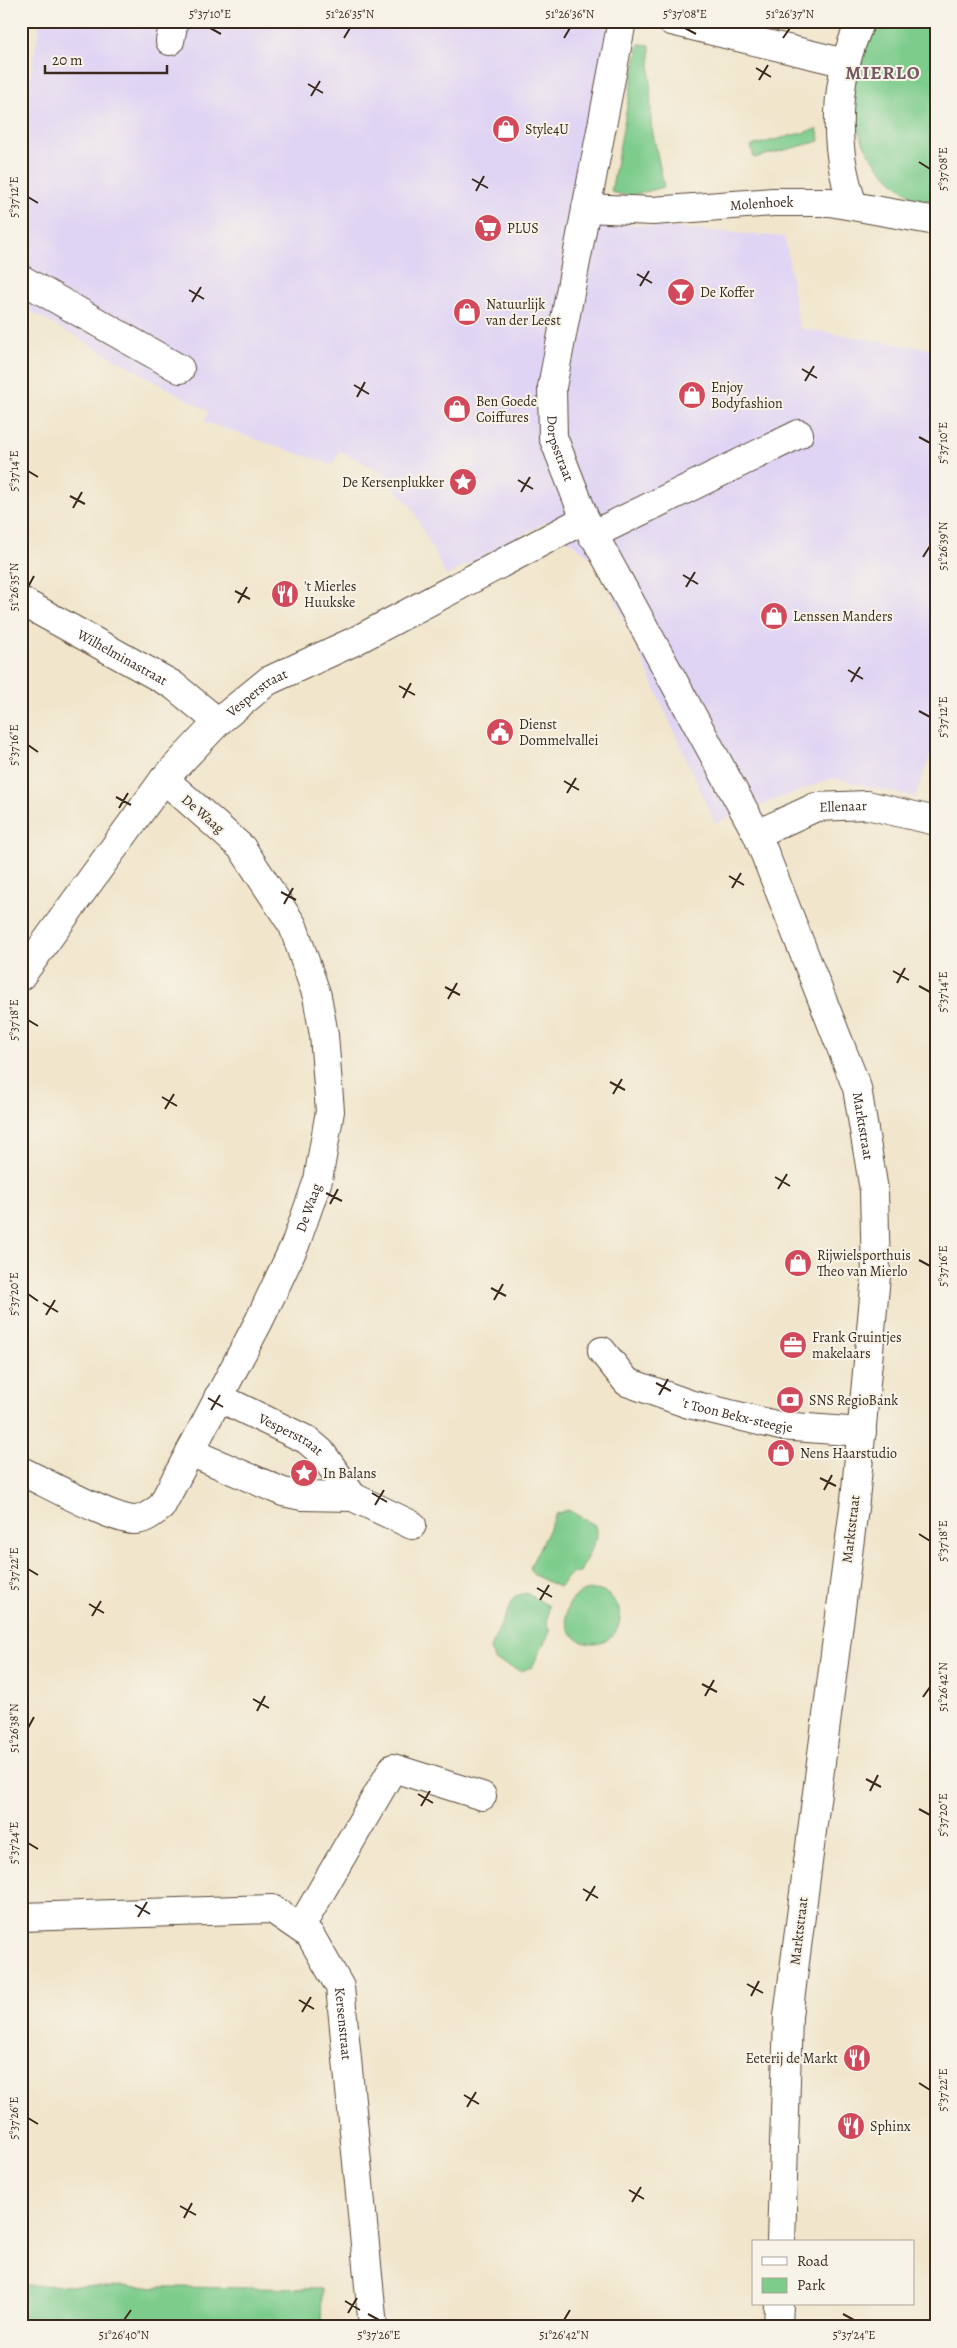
<svg xmlns="http://www.w3.org/2000/svg" width="957" height="2348" viewBox="0 0 957 2348" font-family="Alegreya,serif">
  <rect width="100%" height="100%" fill="#f7f3e8"/>
  <filter id="ink" filterUnits="userSpaceOnUse"><feTurbulence type="fractalNoise" baseFrequency=".02" numOctaves="2"/><feDisplacementMap in="SourceGraphic" scale="10" xChannelSelector="R" yChannelSelector="G"/><feConvolveMatrix kernelMatrix="1 2 1 2 8 2 1 2 1" color-interpolation-filters="sRGB"/></filter>
  <filter id="wash" filterUnits="userSpaceOnUse"><feTurbulence type="fractalNoise" baseFrequency=".0096" numOctaves="4" result="noise"/><feDisplacementMap in="SourceGraphic" scale="20" xChannelSelector="R" yChannelSelector="G"/><feGaussianBlur stdDeviation="1.12" result="paint"/><feColorMatrix in="noise" values="0 0 0 0 0 0 0 0 0 0 0 0 0 0 0 0 0 1.4 0 .05"/><feComposite in="paint" operator="in"/></filter>
  <g filter="url(#wash)">
    <rect width="100%" height="100%" fill="#f1e5cb"/>
    <path fill="#e0d4f4" d="M40,21H609L568,219L785,237L799,328L936,350V741L915,797L832,778L715,823L600,565L546,522L446,576L411,506L377,470L340,451L332,465L205,422L208,411L21,306V136Z"/>
    <g fill="#7dcc8c" stroke="#5c7b55">
      <path d="M872,21H936V210C895,190 860,157 854,111C853,105 851,98 852,92C856,68 866,44 872,21Z"/>
      <path d="M639,44L650,45L651,124L664,187L629,196L611,192Z"/>
      <path d="M817,129L820,141L754,158L751,146Z"/>
      <path d="M568,1510L595,1525L597,1537L580,1572L571,1574L559,1587L534,1575L530,1567L556,1514Z"/>
      <circle cx="593" cy="1617" r="27"/>
      <path d="M526,1593L549,1606L547,1624L550,1632L532,1667L521,1671L494,1660L490,1648L515,1596Z"/>
      <path d="M21,2285L322,2289L321,2327H21Z"/>
    </g>
  </g>
  <g filter="url(#ink)">
    <g fill="none" stroke-linecap="round" stroke-linejoin="round">
      <g stroke="#564638" stroke-width="30">
        <g id="minor">
          <path id="s1" d="M622,21L552,387L553,437L585,519L757,834L857,1088L874,1190L876,1276L855,1500L788,2016L781,2242"/>
          <path d="M671,21L846,63"/>
          <path d="M170,41L174,21"/>
          <path d="M853,205C832,146 834,78 861,21"/>
          <path id="s2" d="M586,208L653,211L773,202H830L936,221"/>
          <path d="M21,279L180,369"/>
          <path d="M592,535L799,434"/>
          <path id="s3" d="M21,601L173,685L218,722"/>
          <path id="s4" d="M757,834L816,807L867,805L936,821"/>
          <path id="s5" d="M21,976L164,779L218,722L268,681L355,641L585,519"/>
          <path id="s6" d="M602,1351L627,1382L689,1404L780,1426L862,1432"/>
          <path id="s7" d="M218,1397L307,1440L321,1452L353,1497"/>
          <path d="M190,1452L283,1492L302,1496L353,1497L412,1525"/>
          <path id="s8" d="M21,1471C45,1482 110,1519 134,1520C145,1520 152,1513 161,1507L259,1321L295,1245L318,1180L330,1111L324,1035L317,996L293,926L242,848L164,779"/>
          <path id="s9" d="M21,1917L272,1909L310,1935L340,1987L373,2327"/>
          <path d="M300,1928L393,1768L482,1796"/>
          <path d="M778,2327L779,2304"/>
        </g>
      </g>
      <use href="#minor" stroke="#fff" stroke-width="28"/>
    </g>
  </g>
  <path fill="none" stroke="#3b2a1e" stroke-width="2" d="M210,28L221,34M685,28L696,34M344,38L350,28M564,38L570,28M783,38L790,28M756,68L771,77M759,80L768,65M308,84L323,93M311,96L320,81M919,162L930,169M472,179L488,188M476,191L484,176M28,197L38,203M637,274L652,283M640,286L649,271M189,290L204,299M192,302L201,287M802,369L817,378M805,381L814,366M354,385L369,394M357,397L365,382M919,437L930,443M28,471L38,477M518,480L533,489M521,492L530,477M70,496L85,504M73,508L82,492M923,557L930,546M683,575L698,584M28,587L34,576M686,587L695,572M235,591L250,599M238,603L247,587M848,670L863,679M851,682L860,667M399,686L415,695M403,698L411,683M919,711L930,717M28,745L38,752M564,781L579,790M567,793L576,778M116,797L131,805M119,808L128,793M729,876L744,885M732,888L741,873M281,892L296,900M284,904L293,888M893,971L909,980M897,983L905,968M919,986L930,992M445,987L460,995M448,999L457,983M28,1020L38,1026M610,1082L625,1090M613,1094L622,1079M162,1097L177,1106M165,1109L174,1094M775,1177L790,1186M778,1189L787,1174M326,1193L342,1201M330,1204L338,1189M919,1260L930,1266M491,1288L506,1296M28,1294L38,1301M494,1300L503,1284M43,1303L58,1312M46,1315L55,1300M656,1383L671,1391M659,1395L668,1379M208,1398L223,1407M211,1410L220,1395M820,1478L836,1486M824,1490L832,1475M372,1493L387,1502M375,1505L384,1490M919,1534L930,1541M28,1569L38,1575M537,1588L552,1597M540,1600L549,1585M89,1604L104,1613M92,1616L101,1601M702,1684L717,1692M705,1696L714,1680M923,1697L930,1687M253,1699L269,1708M257,1711L265,1696M28,1728L34,1717M866,1779L881,1787M870,1791L878,1775M418,1794L433,1803M421,1806L430,1791M919,1809L930,1815M28,1843L38,1849M583,1889L598,1898M586,1901L595,1886M135,1905L150,1914M138,1917L147,1902M747,1984L763,1993M751,1996L759,1981M299,2000L314,2009M302,2012L311,1997M919,2083L930,2090M464,2095L479,2104M467,2107L476,2092M28,2118L38,2124M629,2190L644,2199M632,2202L641,2187M180,2206L196,2215M184,2218L192,2203M345,2301L360,2310M348,2313L357,2298M368,2314L379,2320M843,2314L854,2320M124,2320L131,2310M564,2320L570,2310"/>
  <defs>
    <g id="shop-disc" transform="scale(1.4375)"><circle r="9.5" fill="#d1495b" stroke="#f7f3e8"/><path d="M-5-2.5h2.3a2.7 3.5 0 0 1 5.4 0H5L5.5 6h-11ZM-1.5-2.5h3a1.5 2.3 0 0 0-3 0Z" fill="#fff"/></g>
    <g id="supermarket-disc" transform="scale(1.4375)"><circle r="9.5" fill="#d1495b" stroke="#f7f3e8"/><path d="M-6-5.5h2.5l.6 2H6L4.5 2H-2.5L-4.4-4H-6ZM-1.5 3.2a1.3 1.3 0 1 0 .1 0ZM3 3.2a1.3 1.3 0 1 0 .1 0Z" fill="#fff"/></g>
    <g id="bar-disc" transform="scale(1.4375)"><circle r="9.5" fill="#d1495b" stroke="#f7f3e8"/><path d="M-6-5H6L.8 .8V4.5H3.5V6h-7V4.5H-.8V.8Z" fill="#fff"/></g>
    <g id="sight-disc" transform="scale(1.4375)"><circle r="9.5" fill="#d1495b" stroke="#f7f3e8"/><path d="M0-6L1.8-2.2L6-1.7L2.9 1.2L3.7 5.4L0 3.3L-3.7 5.4L-2.9 1.2L-6-1.7L-1.8-2.2Z" fill="#fff"/></g>
    <g id="restaurant-disc" transform="scale(1.4375)"><circle r="9.5" fill="#d1495b" stroke="#f7f3e8"/><path d="M-5-6h1v4h1v-4h1v4h1v-4h1v5L-1.5 .5V6h-2V.5L-5-1ZM5-6V6H3V1.5H1.5Q1.5-4 5-6Z" fill="#fff"/></g>
    <g id="civic-disc" transform="scale(1.4375)"><circle r="9.5" fill="#d1495b" stroke="#f7f3e8"/><path d="M-.6-6.5H3V-4.5H.6V-3L4-1V1h2V6H-6V1h2V-1L-.6-3ZM-1.2 2.5V6h2.4V2.5Z" fill="#fff"/></g>
    <g id="office-disc" transform="scale(1.4375)"><circle r="9.5" fill="#d1495b" stroke="#f7f3e8"/><path d="M-6-3h4V-5.5h4V-3h4V5H-6ZM-1-4.5V-3h2v-1.5ZM-6 0V1H6V0Z" fill="#fff"/></g>
    <g id="bank-disc" transform="scale(1.4375)"><circle r="9.5" fill="#d1495b" stroke="#f7f3e8"/><path d="M-6-4H6V4H-6ZM0-2.3a2.3 2.3 0 1 0 0 4.6a2.3 2.3 0 1 0 0-4.6Z" fill="#fff"/></g>
  </defs>
  <g fill-rule="evenodd">
    <use href="#shop-disc" x="506" y="129"/>
    <use href="#supermarket-disc" x="488" y="228"/>
    <use href="#bar-disc" x="681" y="292"/>
    <use href="#shop-disc" x="467" y="312"/>
    <use href="#shop-disc" x="692" y="395"/>
    <use href="#shop-disc" x="457" y="409"/>
    <use href="#sight-disc" x="463" y="482"/>
    <use href="#restaurant-disc" x="285" y="594"/>
    <use href="#shop-disc" x="774" y="616"/>
    <use href="#civic-disc" x="500" y="732"/>
    <use href="#shop-disc" x="798" y="1263"/>
    <use href="#office-disc" x="793" y="1345"/>
    <use href="#bank-disc" x="790" y="1400"/>
    <use href="#shop-disc" x="781" y="1453"/>
    <use href="#sight-disc" x="304" y="1473"/>
    <use href="#restaurant-disc" x="857" y="2058"/>
    <use href="#restaurant-disc" x="851" y="2126"/>
  </g>
  <g text-anchor="middle" dominant-baseline="central" stroke-width="4" stroke-linejoin="round" paint-order="stroke">
    <g font-size="14" fill="#3b2a1e" stroke="#f7f3e8" text-anchor="start">
      <text x="525" y="129">Style4U</text>
      <text x="507" y="228">PLUS</text>
      <text x="700" y="292">De Koffer</text>
      <text x="486" y="304">Natuurlijk<tspan x="486" dy="16">van der Leest</tspan></text>
      <text x="711" y="387">Enjoy<tspan x="711" dy="16">Bodyfashion</tspan></text>
      <text x="476" y="401">Ben Goede<tspan x="476" dy="16">Coiffures</tspan></text>
      <text x="444" y="482" text-anchor="end">De Kersenplukker</text>
      <text x="304" y="586">'t Mierles<tspan x="304" dy="16">Huukske</tspan></text>
      <text x="793" y="616">Lenssen Manders</text>
      <text x="519" y="724">Dienst<tspan x="519" dy="16">Dommelvallei</tspan></text>
      <text x="817" y="1255">Rijwielsporthuis<tspan x="817" dy="16">Theo van Mierlo</tspan></text>
      <text x="812" y="1337">Frank Gruintjes<tspan x="812" dy="16">makelaars</tspan></text>
      <text x="809" y="1400">SNS RegioBank</text>
      <text x="800" y="1453">Nens Haarstudio</text>
      <text x="323" y="1473">In Balans</text>
      <text x="838" y="2058" text-anchor="end">Eeterij de Markt</text>
      <text x="870" y="2126">Sphinx</text>
    </g>
    <g font-size="14" fill="#3b2a1e" stroke="#f7f3e8">
      <text stroke="none"><textPath href="#s2" startOffset="176">Molenhoek</textPath></text>
      <text stroke="none"><textPath href="#s1" startOffset="435">Dorpsstraat</textPath></text>
      <text stroke="none"><textPath href="#s3" startOffset="116">Wilhelminastraat</textPath></text>
      <text stroke="none"><textPath href="#s5" startOffset="371">Vesperstraat</textPath></text>
      <text stroke="none"><textPath href="#s4" startOffset="92">Ellenaar</textPath></text>
      <text transform="translate(203 814) rotate(41)">De Waag</text>
      <text stroke="none"><textPath href="#s1" startOffset="1181">Marktstraat</textPath></text>
      <text stroke="none"><textPath href="#s8" startOffset="488">De Waag</textPath></text>
      <text stroke="none"><textPath href="#s6" startOffset="155">'t Toon Bekx-steegje</textPath></text>
      <text stroke="none"><textPath href="#s7" startOffset="82">Vesperstraat</textPath></text>
      <text transform="translate(851 1529) rotate(-83)">Marktstraat</text>
      <text transform="translate(799 1931) rotate(-83)">Marktstraat</text>
      <text stroke="none"><textPath href="#s9" startOffset="394">Kersenstraat</textPath></text>
    </g>
    <g font-size="19" font-weight="bold" letter-spacing="1" fill="#745964" stroke="#f7f3e8">
      <text x="883" y="73">MIERLO</text>
    </g>
  </g>
  <rect width="957" height="2348" fill="none" stroke="#f7f3e8" stroke-width="55"/>
  <rect x="752" y="2240" width="162" height="65" fill="#f7f3e8" stroke="#aca397"/>
  <rect x="762" y="2257" width="25" height="8" fill="#ffffff" stroke="#aca397"/>
  <text x="797" y="2266" font-size="15" fill="#3b2a1e">Road</text>
  <rect x="762" y="2278" width="25" height="15" fill="#7dcc8c" stroke="#aca397"/>
  <text x="797" y="2290" font-size="15" fill="#3b2a1e">Park</text>
  <path d="M45 65v8h122v-8" fill="none" stroke="#3b2a1e" stroke-width="2.5"/>
  <text x="52" y="65" font-size="15" fill="#3b2a1e" stroke="#f7f3e8" stroke-width="4" paint-order="stroke">20 m</text>
  <rect x="28" y="28" width="902" height="2292" fill="none" stroke="#3b2a1e" stroke-width="2"/>
  <g font-size="12" text-anchor="middle" fill="#3b2a1e">
    <text x="210" y="18">5°37'10"E</text>
    <text x="350" y="18">51°26'35"N</text>
    <text x="570" y="18">51°26'36"N</text>
    <text x="685" y="18">5°37'08"E</text>
    <text x="790" y="18">51°26'37"N</text>
    <text transform="translate(943 169) rotate(-90)" y="4">5°37'08"E</text>
    <text transform="translate(14 197) rotate(-90)" y="4">5°37'12"E</text>
    <text transform="translate(943 443) rotate(-90)" y="4">5°37'10"E</text>
    <text transform="translate(14 471) rotate(-90)" y="4">5°37'14"E</text>
    <text transform="translate(943 546) rotate(-90)" y="4">51°26'39"N</text>
    <text transform="translate(14 587) rotate(-90)" y="4">51°26'35"N</text>
    <text transform="translate(943 717) rotate(-90)" y="4">5°37'12"E</text>
    <text transform="translate(14 745) rotate(-90)" y="4">5°37'16"E</text>
    <text transform="translate(943 992) rotate(-90)" y="4">5°37'14"E</text>
    <text transform="translate(14 1020) rotate(-90)" y="4">5°37'18"E</text>
    <text transform="translate(943 1266) rotate(-90)" y="4">5°37'16"E</text>
    <text transform="translate(14 1294) rotate(-90)" y="4">5°37'20"E</text>
    <text transform="translate(943 1541) rotate(-90)" y="4">5°37'18"E</text>
    <text transform="translate(14 1569) rotate(-90)" y="4">5°37'22"E</text>
    <text transform="translate(943 1687) rotate(-90)" y="4">51°26'42"N</text>
    <text transform="translate(14 1728) rotate(-90)" y="4">51°26'38"N</text>
    <text transform="translate(943 1815) rotate(-90)" y="4">5°37'20"E</text>
    <text transform="translate(14 1843) rotate(-90)" y="4">5°37'24"E</text>
    <text transform="translate(943 2090) rotate(-90)" y="4">5°37'22"E</text>
    <text transform="translate(14 2118) rotate(-90)" y="4">5°37'26"E</text>
    <text x="124" y="2339">51°26'40"N</text>
    <text x="379" y="2339">5°37'26"E</text>
    <text x="564" y="2339">51°26'42"N</text>
    <text x="854" y="2339">5°37'24"E</text>
  </g>
</svg>
